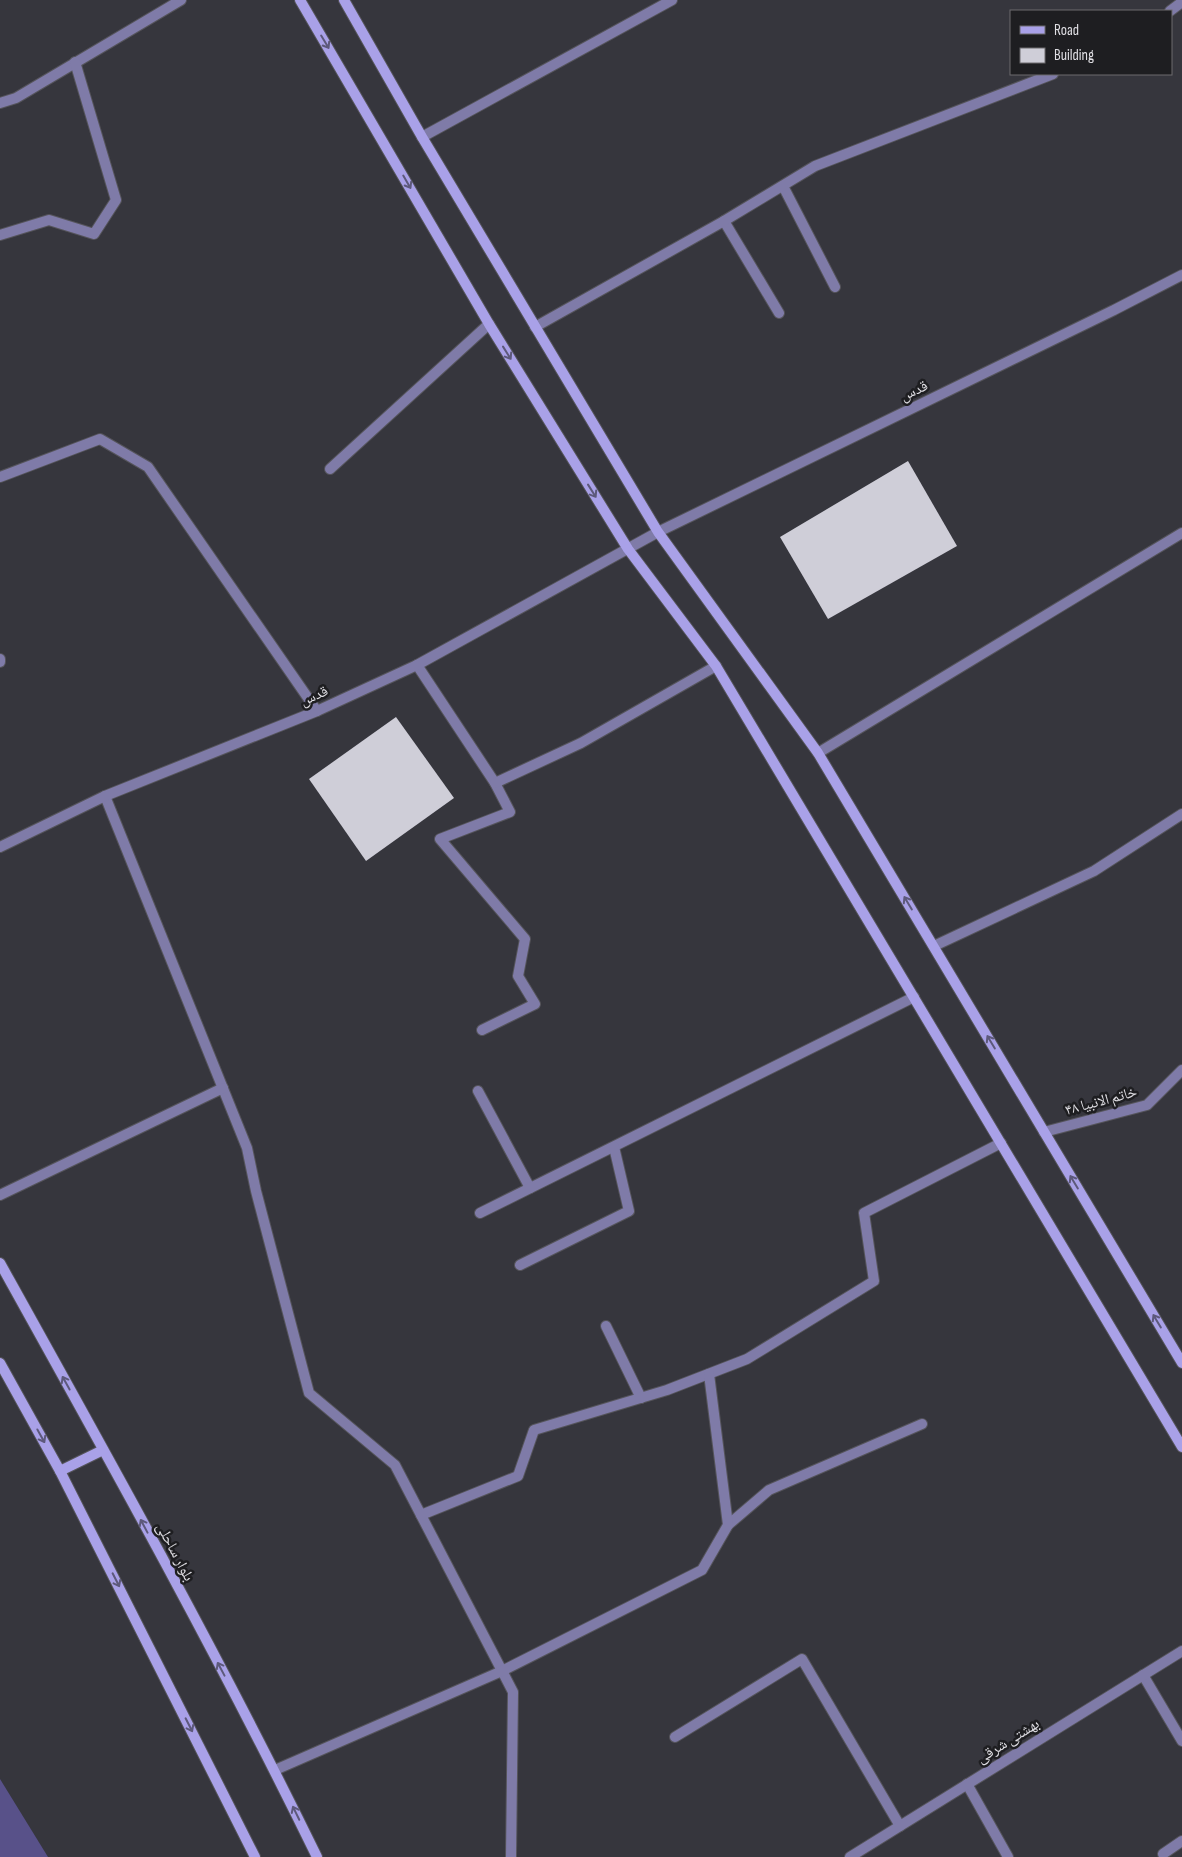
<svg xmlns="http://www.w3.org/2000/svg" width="1182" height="1857" viewBox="0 0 1182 1857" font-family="'Sofia Sans Condensed','Noto Naskh Arabic',sans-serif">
  <rect width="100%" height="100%" fill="#36363d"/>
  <path fill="#585189" d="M0,1779L48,1857H0Z"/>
  <g fill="#cfced8">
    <path d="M908,461L957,546L828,619L780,537Z"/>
    <path d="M396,717L454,798L366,861L309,779Z"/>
  </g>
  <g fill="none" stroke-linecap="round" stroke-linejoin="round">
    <g stroke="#55545b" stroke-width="12">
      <g id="service">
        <path d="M417,665L495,783L510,812L440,839L525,939L518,976L535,1004L482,1030"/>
        <path d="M818,753L1182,533"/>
        <path d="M495,783L581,743L716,666"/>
        <path d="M934,946L1094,871L1182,814"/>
      </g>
    </g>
    <g stroke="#55545b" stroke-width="12">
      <g id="minor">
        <path d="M1170,11L1182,2"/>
        <path d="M0,103L16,98L181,0"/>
        <path d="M422,137L672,0"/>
        <path d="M783,186L835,287"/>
        <path d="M724,221L779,313"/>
        <path d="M0,235L49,220L94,234L116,200L75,62"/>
        <path d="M535,327L724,221L815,166L1053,74"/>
        <path d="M330,469L489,324"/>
        <path d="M0,477L100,439L148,467L317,711"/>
        <path d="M0,659V662"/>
        <path d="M105,796L247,1148L256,1191L309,1393L395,1465L513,1692L511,1857"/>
        <path d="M478,1091L530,1188"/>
        <path d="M1044,1132L1147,1105L1182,1070"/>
        <path d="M0,1195L223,1088"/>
        <path d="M480,1213L914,997"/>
        <path d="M520,1265L629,1211L614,1147"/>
        <path d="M606,1326L641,1398"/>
        <path d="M421,1515L518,1476L534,1430L667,1390L747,1359L874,1281L864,1213L1001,1143"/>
        <path d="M728,1525L769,1490L922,1424"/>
        <path d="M1143,1675L1182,1741"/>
        <path d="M675,1737L802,1659L900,1826"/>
        <path d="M275,1770L502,1671L702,1570L728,1525L709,1374"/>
        <path d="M967,1784L1008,1857"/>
        <path d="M1163,1854L1182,1841"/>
      </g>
    </g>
    <g stroke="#55545b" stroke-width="12">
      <g id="tertiary">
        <path d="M0,847L105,796L317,711L417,665L658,532L1114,310L1182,275"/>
        <path d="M850,1857L1182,1651"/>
      </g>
    </g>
    <g stroke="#55545b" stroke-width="12">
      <g id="secondary">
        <path d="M300,0L489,324L628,549L716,666L1182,1447"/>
        <path d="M344,0L422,137L658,532L818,753L1182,1363"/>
        <path d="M0,1263C109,1459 219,1656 317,1857"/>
        <path d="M0,1363L60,1471L255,1857"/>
        <path d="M60,1471L103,1450"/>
      </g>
    </g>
    <use href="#service" stroke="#7f7ba8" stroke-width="10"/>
    <use href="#minor" stroke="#7f7ba8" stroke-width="10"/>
    <use href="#tertiary" stroke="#7f7ba8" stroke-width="10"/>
    <use href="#secondary" stroke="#a9a1e8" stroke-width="10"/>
  </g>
  <defs><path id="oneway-shaft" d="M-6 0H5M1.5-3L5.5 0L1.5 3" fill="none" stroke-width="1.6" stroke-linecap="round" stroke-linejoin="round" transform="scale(1.25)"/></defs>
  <g stroke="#5d597b">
    <use href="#oneway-shaft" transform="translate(325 42) rotate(59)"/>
    <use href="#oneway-shaft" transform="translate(407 182) rotate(60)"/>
    <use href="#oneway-shaft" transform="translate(507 353) rotate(58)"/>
    <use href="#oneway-shaft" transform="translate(592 491) rotate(58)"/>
    <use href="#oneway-shaft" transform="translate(908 903) rotate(-121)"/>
    <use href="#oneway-shaft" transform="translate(991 1042) rotate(-121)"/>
    <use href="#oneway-shaft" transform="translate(1074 1182) rotate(-121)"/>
    <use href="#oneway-shaft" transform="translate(1157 1321) rotate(-121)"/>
    <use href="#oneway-shaft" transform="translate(66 1383) rotate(-119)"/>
    <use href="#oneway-shaft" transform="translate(41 1436) rotate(61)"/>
    <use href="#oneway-shaft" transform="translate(144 1526) rotate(-118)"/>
    <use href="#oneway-shaft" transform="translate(116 1580) rotate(63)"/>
    <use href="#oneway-shaft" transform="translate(221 1669) rotate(-118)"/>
    <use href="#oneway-shaft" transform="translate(189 1725) rotate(63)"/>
    <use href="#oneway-shaft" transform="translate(296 1813) rotate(-116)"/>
  </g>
  <g text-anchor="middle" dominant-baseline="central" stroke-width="5" stroke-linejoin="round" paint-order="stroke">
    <g font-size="15" fill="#e0dfe4" stroke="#1e1e21">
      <text transform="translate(914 391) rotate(-26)">قدس</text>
      <text transform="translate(314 696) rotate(-24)">قدس</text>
      <text transform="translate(1101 1101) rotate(-15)">خاتم الانبیا ۴۸</text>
      <text transform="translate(175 1552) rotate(62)">بلوار ساحلی</text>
      <text transform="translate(1008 1741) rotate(-32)">بهشتی شرقی</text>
    </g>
  </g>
  <rect x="1010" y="10" width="162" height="65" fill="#1e1e21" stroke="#6c6b6f"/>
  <rect x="1020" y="26" width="25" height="8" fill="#a9a1e8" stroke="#6c6b6f"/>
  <text x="1054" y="35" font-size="15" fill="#e0dfe4">Road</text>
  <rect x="1020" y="48" width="25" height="15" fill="#cfced8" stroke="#6c6b6f"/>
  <text x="1054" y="60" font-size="15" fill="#e0dfe4">Building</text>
</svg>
